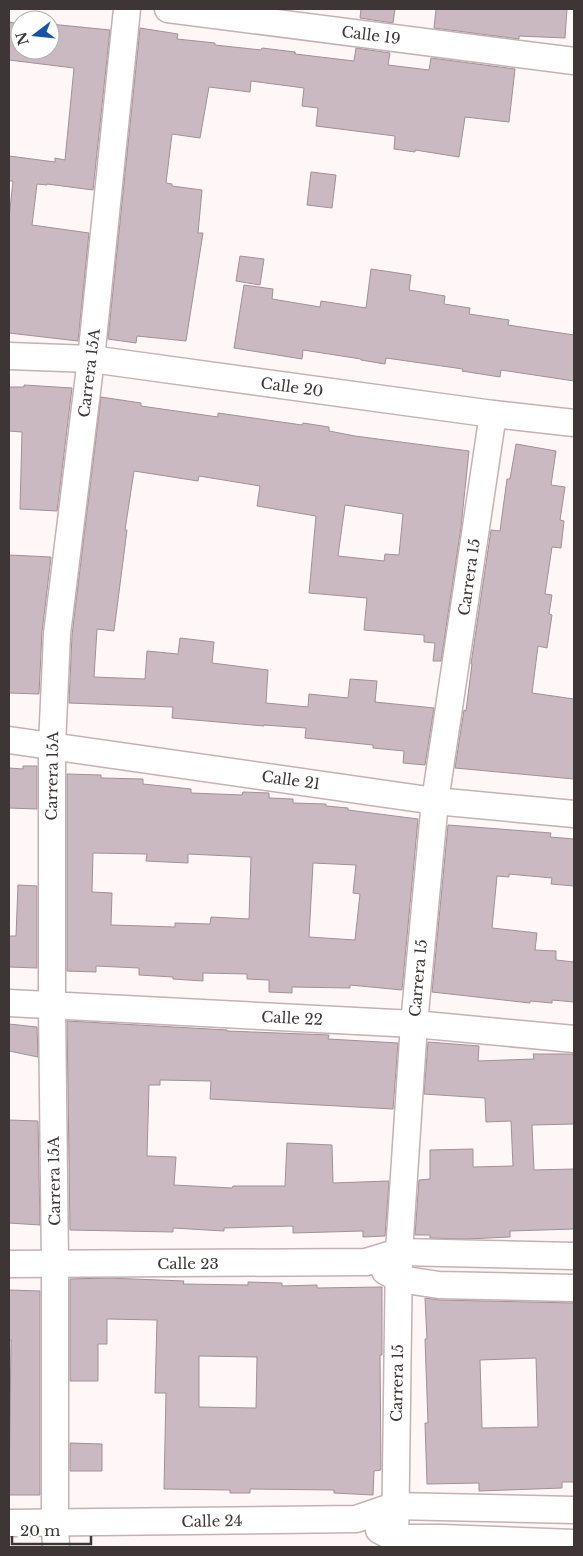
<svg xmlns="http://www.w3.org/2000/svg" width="583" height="1556" viewBox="0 0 583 1556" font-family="'Libre Baskerville',serif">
  <rect width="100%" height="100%" fill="#fef6f7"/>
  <g fill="#cbb9c1" stroke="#a19097" fill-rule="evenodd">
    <path d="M361,9H395L393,23L360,18Z"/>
    <path d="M436,9H567L565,38L519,36V39L434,28Z"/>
    <path d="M9,22L20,24V50H50V24L110,30L93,190L47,184V185L37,184L32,225L89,233L78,341L9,333V218L13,181H9V156L55,162V158L65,160L74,68L9,60Z"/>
    <path d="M140,28L178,34L177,39L215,43V45L261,50L262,48L295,52V54L354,61L356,48L390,53L388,65L429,70L431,58L515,69L509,122L465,117L459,157L415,150V152L394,149L395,136L316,126L318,108L302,106L304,88L251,81L250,92L209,87L200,138L172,134L166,183L172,184V186L202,190L198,233H203L186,341L137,336L136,343L108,339Z"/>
    <path d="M311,172L336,175L332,208L307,205Z"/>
    <path d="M240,256L264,259L260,285L236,281Z"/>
    <path d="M371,269L411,275L409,290L445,296L444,304L470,308L469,314L509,320L508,325L574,335V381L501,370L500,377L462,371L463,369L386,358L385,364L361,360V359L303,350L302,359L234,348L244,285L273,289L272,299L320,307L321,301L366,308Z"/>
    <path d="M24,385L72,388L57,511L20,509L22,432L9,431V387H24Z"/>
    <path d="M101,397L141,403V406L218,417V413L302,425L303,423L329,427V431L355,436L469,451L461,527L441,661H433L435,643L424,642V635L364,630L367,598L309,593L316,516L257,506L260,486L199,476L198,481L134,471L125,530H127L114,631L97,629L94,677L145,679L147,651L178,654L180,638L214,642L212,663L268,670L266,703L308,707L309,694L348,698L350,679L377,681L375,702L434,708L425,765L403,763L404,751L373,748V745L305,738L306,728L264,725V726L172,718L173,707L69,703L72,635ZM345,505L403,514L399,555L385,554L384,561L338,556Z"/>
    <path d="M516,444L556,451L551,485L565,487L560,520L564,521L561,548L552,547L545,594L552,595L549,614L552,615L547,648L538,646L532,693L574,699V779L455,768L464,710L466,711L472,664H471L491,530L500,531L507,479H510Z"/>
    <path d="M9,555L51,557L42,632L39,694L9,693Z"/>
    <path d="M23,766H37V809L9,808V768L23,769Z"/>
    <path d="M67,774L101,775V778L143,779V784L191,789V793L242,795L243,792L269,793V798L293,799V803L326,804V806L348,808V810L418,819L402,990L350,985V988L292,987V993L269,992V980L247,979V974L203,973V981L173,979V977L139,975V968L96,966V972L67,971ZM93,853L147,854L146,861L188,863V854L251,857L249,919L211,917L210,924L175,923V927L111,925L112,893L92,892ZM313,863L356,865L353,893L360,894L355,940L309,937Z"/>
    <path d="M448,825L551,833L550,837L574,839V886L551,884L552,878L509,874V877L497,876L492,928L537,933L535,950L556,951V960L574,962V1002L552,1000V1003L530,1001V1003L432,992Z"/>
    <path d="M18,885L37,886V968L9,967V936H16Z"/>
    <path d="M67,1021L227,1030V1031L329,1035L328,1039L398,1043L393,1109L210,1099L211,1081L160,1080V1085H149L147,1156L176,1157L174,1185L232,1188L233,1186H285L287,1143L332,1145L333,1183L389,1181L385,1236L363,1237V1231L293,1233V1226L224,1228V1231L173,1228V1232L70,1230Z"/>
    <path d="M9,1024L37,1027L38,1057L9,1051Z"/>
    <path d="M428,1042L479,1046L478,1061L534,1059L533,1054H574V1124L532,1125L534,1170L574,1169V1229L510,1231V1237L466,1239L430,1238V1235H415L419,1180L430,1179V1150L473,1149V1167L513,1166L511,1121L486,1122L485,1098L424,1094Z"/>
    <path d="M9,1120L38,1121L40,1225L9,1223Z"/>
    <path d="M108,1278L184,1281L183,1284L248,1285V1282L282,1283V1286L317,1285V1288L382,1287V1355H380L381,1470L374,1471L373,1495L334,1493V1490L250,1489V1493H230V1490L164,1489L166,1393H155L157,1320L107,1319V1344H98V1381H70V1279ZM199,1356L257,1357L256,1408L199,1407Z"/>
    <path d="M9,1290L40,1291V1495H9L11,1340H9Z"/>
    <path d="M425,1298L439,1300L574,1303V1482H562V1488L479,1491V1483L427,1484L425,1423H428L425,1339H427ZM536,1358L538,1427L482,1428L480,1360Z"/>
    <path d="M70,1443L102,1444V1471H70Z"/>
  </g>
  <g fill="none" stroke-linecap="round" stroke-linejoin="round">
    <g stroke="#c5b1b3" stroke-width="29">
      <g id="street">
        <path d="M168,9L574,61"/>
        <path d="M9,356L91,359L493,414L574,423"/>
        <path d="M9,740L435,801L574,814"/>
        <path d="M9,1003L414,1024L574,1039"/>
        <path d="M9,1264L366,1262L399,1252L574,1256"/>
        <path d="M385,1271L399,1279L439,1285L574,1288"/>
        <path d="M9,1523L356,1519L394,1506L574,1510"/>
        <path d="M379,1530L395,1538H442L574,1543"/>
        <path d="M56,1547L55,1523V1264L52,1006V746L57,634L91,359L127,9"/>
        <path d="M395,1547L399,1252L414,1024L435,801L493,414"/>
      </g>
    </g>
    <use href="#street" stroke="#fff" stroke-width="26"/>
  </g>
  <g text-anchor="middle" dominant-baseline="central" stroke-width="4" stroke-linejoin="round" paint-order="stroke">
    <g font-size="15" fill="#3e3636" stroke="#fff">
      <text transform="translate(371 35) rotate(7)">Calle 19</text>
      <text transform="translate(89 373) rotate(-83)">Carrera 15A</text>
      <text transform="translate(292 387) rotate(8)">Calle 20</text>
      <text transform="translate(469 577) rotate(-82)">Carrera 15</text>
      <text transform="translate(52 776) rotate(-89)">Carrera 15A</text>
      <text transform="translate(291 780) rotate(8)">Calle 21</text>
      <text transform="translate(418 978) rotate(-85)">Carrera 15</text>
      <text transform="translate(292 1018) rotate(3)">Calle 22</text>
      <text transform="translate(54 1181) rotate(-91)">Carrera 15A</text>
      <text x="188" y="1263">Calle 23</text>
      <text transform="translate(397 1383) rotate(-89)">Carrera 15</text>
      <text transform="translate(212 1521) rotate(-1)">Calle 24</text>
    </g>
  </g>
  <rect width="583" height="1556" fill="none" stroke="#3e3636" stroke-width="20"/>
  <g transform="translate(35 35) rotate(254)"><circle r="24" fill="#ffffff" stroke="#b2afaf"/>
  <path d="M0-4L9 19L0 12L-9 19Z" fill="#1854a5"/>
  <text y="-8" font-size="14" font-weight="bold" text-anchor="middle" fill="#3e3636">N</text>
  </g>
  <path d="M12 1536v8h79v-8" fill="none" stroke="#3e3636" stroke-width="2.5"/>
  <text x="20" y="1536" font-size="15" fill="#3e3636" stroke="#ffffff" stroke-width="4" paint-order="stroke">20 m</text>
</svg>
